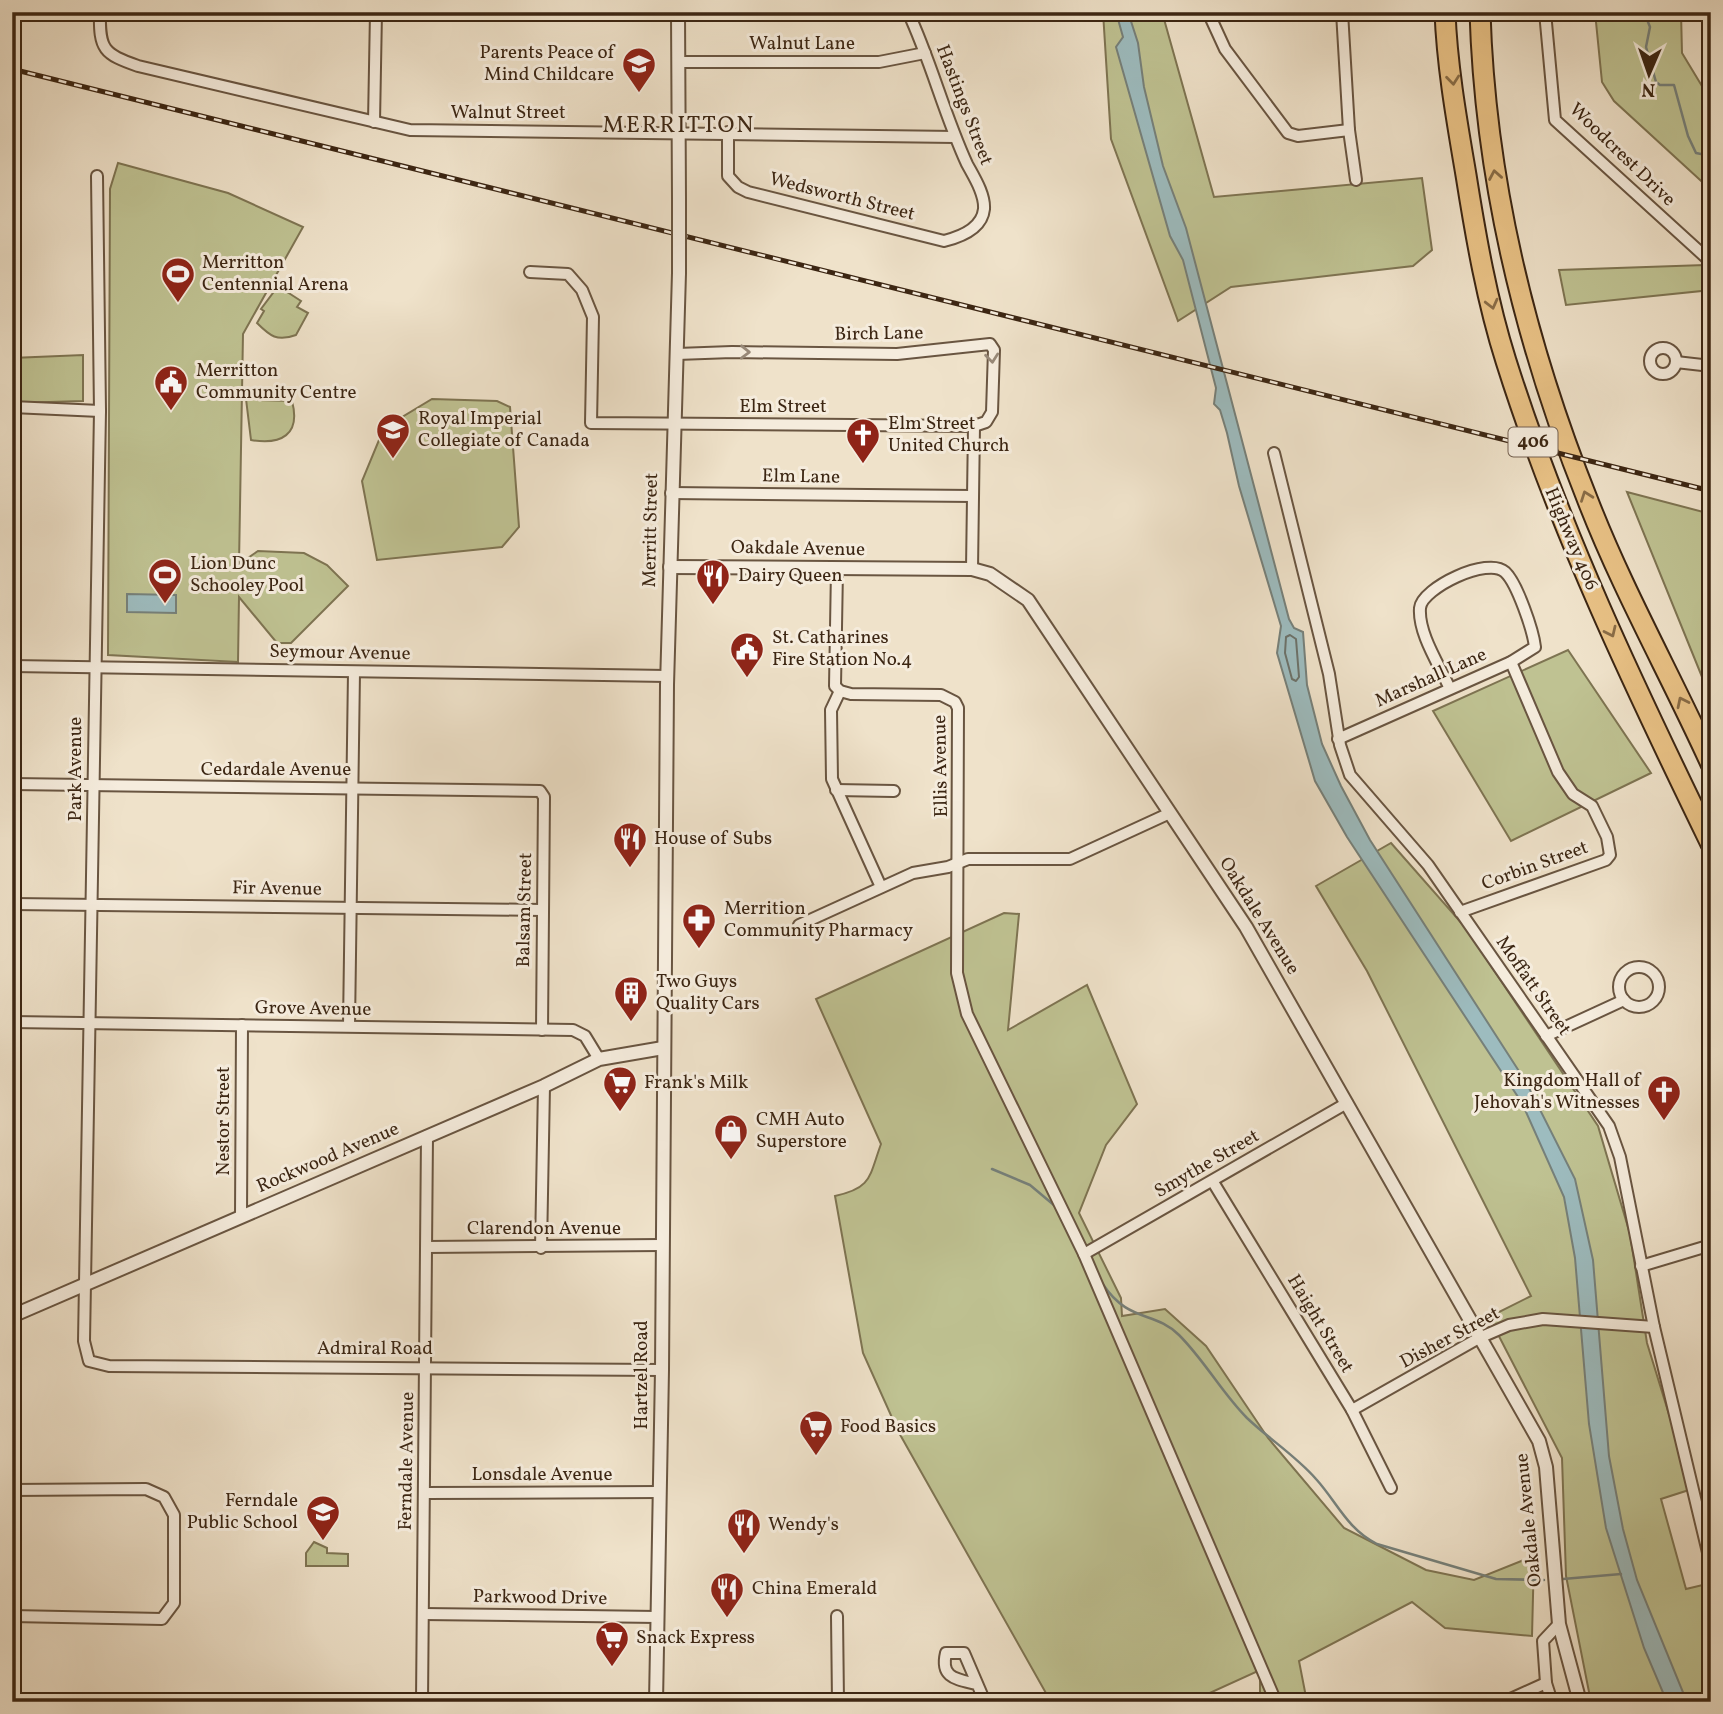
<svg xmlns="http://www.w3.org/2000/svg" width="1723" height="1714" viewBox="0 0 1723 1714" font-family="Vollkorn,serif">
  <rect width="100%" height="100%" fill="#efe2ca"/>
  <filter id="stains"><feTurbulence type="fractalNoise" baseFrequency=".00286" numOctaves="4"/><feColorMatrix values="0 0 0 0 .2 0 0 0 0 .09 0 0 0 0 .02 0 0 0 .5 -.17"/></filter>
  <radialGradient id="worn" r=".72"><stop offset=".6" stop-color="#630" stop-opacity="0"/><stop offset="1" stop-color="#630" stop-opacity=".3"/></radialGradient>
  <g fill="#bfc292" stroke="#7e7452" stroke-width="2">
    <path d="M1103,12H1162L1214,197L1422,178L1432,250L1413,266L1231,287L1178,321L1111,139Z"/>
    <path d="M1595,12H1681L1682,53L1711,101V190L1614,101L1602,82Z"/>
    <path d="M118,163L228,193L303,227L243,334L239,564L258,551L304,553L327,565L348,586L291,643H277L239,597L238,662L108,655L110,189Z"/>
    <path d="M1705,265L1711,270V290L1566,305L1559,270Z"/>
    <path d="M281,288L301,301L297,307L308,313L296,335C277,342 270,336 257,323L264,311L261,309L276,289Z"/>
    <path d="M83,355V401L16,403L12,400V358Z"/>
    <path d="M251,395L258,400L292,401C301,435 281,445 251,440L246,399Z"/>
    <path d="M432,399L497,401L510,407L519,527L502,547L377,560L362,481L384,428Z"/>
    <path d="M1627,492L1711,514V699Z"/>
    <path d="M1568,650L1651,773L1511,841L1433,711Z"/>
    <path d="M1391,843L1465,927L1598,1126L1630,1234L1647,1343L1692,1489L1661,1499L1686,1589L1711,1583V1702H1591L1566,1576L1562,1458L1489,1317L1531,1296L1367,971L1316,886Z"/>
    <path d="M1004,913L1019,914L1008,1030L1087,985L1137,1104L1106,1145L1079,1213L1121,1298L1122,1316L1165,1309L1206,1346L1268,1438L1344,1528L1426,1570L1474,1580L1534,1556L1532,1636L1445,1628L1412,1602L1299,1661L1307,1702H1263L1260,1694V1670L1190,1702H1051L898,1431L863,1353L835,1196C872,1188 869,1177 881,1144L816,999Z"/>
    <path d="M314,1542L327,1548V1553L348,1554V1566H306V1553Z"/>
  </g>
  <g fill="#9dbcbf" stroke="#76807a" stroke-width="2">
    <path d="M1116,12H1128L1138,43L1144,87L1163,166L1186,228L1289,619L1294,628L1303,632L1307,685L1322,744L1341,786L1370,840L1526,1082L1575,1179L1593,1260L1609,1456L1623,1529L1637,1580L1687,1702H1667L1644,1648L1606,1528L1589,1424L1575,1258L1564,1197L1522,1103L1347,837L1315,781L1277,653L1281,626L1239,486L1227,433L1220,410L1214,404L1216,388L1183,260L1170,236L1116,47L1123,37Z"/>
    <path d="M127,594L176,595V613L127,612Z"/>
  </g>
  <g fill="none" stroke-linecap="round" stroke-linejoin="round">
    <path stroke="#6c7169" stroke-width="2" d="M1290,635L1296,639L1299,677L1296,681L1292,679L1285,653L1286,637Z"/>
    <g stroke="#76807a" stroke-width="2.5">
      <path d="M1644,12L1650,27L1646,47L1656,82L1660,85H1674L1688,136L1696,153L1711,156"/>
      <path d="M992,1169L1030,1185L1055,1206"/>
      <path d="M1102,1283C1129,1324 1154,1310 1179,1335C1205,1361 1222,1393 1247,1418C1269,1439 1296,1456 1316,1479C1337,1502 1347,1529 1377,1544L1496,1579L1544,1580"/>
      <path d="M1563,1579L1621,1574"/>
    </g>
    <g stroke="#695541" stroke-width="14">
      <g id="minor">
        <path d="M100,12C99,50 104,54 138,66L410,130L955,137"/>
        <path d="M1208,12L1225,49L1288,133L1298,136L1349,130"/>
        <path d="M1342,12L1349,130L1356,180"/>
        <path d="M1545,12L1555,120L1711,262"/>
        <path d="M678,62H879L925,53"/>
        <path d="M374,122L376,12"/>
        <path d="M728,132V176L738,187L748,192L944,241C960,237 982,229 984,209C985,194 974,177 967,164C944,114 931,61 908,12"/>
        <path d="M97,176L100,411L84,1341L89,1361L109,1366L662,1370"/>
        <path d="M530,272L568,274L582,290L593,317L591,423L974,426L986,422L992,412L994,350L990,344L897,354L732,352L677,354"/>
        <circle cx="1663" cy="361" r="13"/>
        <path d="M1676,362L1711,366"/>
        <path d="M12,407L100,411"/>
        <path d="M1274,453L1329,674L1340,745L1350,775L1428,865L1609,1126L1620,1157L1654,1327L1711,1565"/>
        <path d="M671,493L973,496"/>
        <path d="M837,569L835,686L840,691L851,694L941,695L955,702L958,708L957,973L967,1014L1084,1254L1276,1702"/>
        <path d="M972,569L974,426"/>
        <path d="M12,666L667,676"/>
        <path d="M840,691L831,710L832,779L881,887"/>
        <path d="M1338,739L1511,662L1535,647C1533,630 1517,583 1505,572C1488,556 1422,588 1420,608C1418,634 1440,666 1450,689"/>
        <path d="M12,784L540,791L544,797L542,1030"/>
        <path d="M836,790L894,791"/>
        <path d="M12,904L542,910"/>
        <path d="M1460,912L1606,860L1610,855L1607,837L1592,806L1573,794L1558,772L1511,662"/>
        <path d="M799,925L913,873L948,867L968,859H1070L1170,813"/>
        <circle cx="1639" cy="987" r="20"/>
        <path d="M12,1022L573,1030L585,1036L599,1059"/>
        <path d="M349,1026L354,672"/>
        <path d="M1546,1036L1624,1000"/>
        <path d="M1213,1182L1352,1410L1391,1488"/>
        <path d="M241,1216L242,1025"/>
        <path d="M427,1247L661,1245"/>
        <path d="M541,1248L544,1086"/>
        <path d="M1084,1254L1347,1103"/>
        <path d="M1641,1266L1711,1245"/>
        <path d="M1352,1410L1479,1338L1509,1325L1543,1319L1654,1327"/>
        <path d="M12,1490L146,1489L164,1497L174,1515V1603L162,1619L12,1616"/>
        <path d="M424,1493L660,1492"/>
        <path d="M423,1614L657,1617"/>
        <path d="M837,1616L838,1702"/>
        <path d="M976,1684C956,1679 940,1678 946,1653H964L985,1702"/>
        <path d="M422,1702L427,1136"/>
        <path d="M1504,1702L1546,1683"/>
        <path d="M1552,1702L1546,1683L1543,1641L1559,1624"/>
      </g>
    </g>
    <g stroke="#695541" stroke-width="16">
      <g id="tertiary">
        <path d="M678,12L679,199"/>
        <path d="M670,567L972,569L990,574L1028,600L1246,927L1539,1441L1546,1467L1559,1624L1580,1702"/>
        <path d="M12,1316L544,1086L599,1059L663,1048"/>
        <path d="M656,1702L662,1370L667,685L679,273"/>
      </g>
    </g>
    <g stroke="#3c2613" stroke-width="23">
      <g id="motorway">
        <path d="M1445,12C1447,66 1457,122 1466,175C1476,238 1487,301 1506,361C1559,529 1634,686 1711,844"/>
        <path d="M1480,12C1485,179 1526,346 1588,501C1623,591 1671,676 1711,764"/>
      </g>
    </g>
    <use href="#minor" stroke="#f5ecdd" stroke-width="10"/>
    <use href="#tertiary" stroke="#f5ecdd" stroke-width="12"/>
    <use href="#motorway" stroke="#e8c185" stroke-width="19"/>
    <g stroke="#3c2613" stroke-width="5">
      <path id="rail" d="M12,69L1711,491"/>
    </g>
    <use href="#rail" stroke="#f5ecdd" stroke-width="2.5" stroke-dasharray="8" stroke-linecap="butt"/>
    <g stroke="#695541" stroke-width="16" stroke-linecap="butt">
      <path id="tertiary-bridge" d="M679,273V199"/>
    </g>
    <use href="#tertiary-bridge" stroke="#f5ecdd" stroke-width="12"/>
  </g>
  <defs><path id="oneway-chevron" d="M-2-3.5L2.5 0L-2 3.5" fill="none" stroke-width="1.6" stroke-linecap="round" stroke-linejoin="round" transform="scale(1.75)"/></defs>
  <g stroke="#896c46">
    <use href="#oneway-chevron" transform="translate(1453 80) rotate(84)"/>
    <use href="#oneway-chevron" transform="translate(1495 175) rotate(-100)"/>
    <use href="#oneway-chevron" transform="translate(1492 304) rotate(76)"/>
    <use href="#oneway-chevron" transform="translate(1586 496) rotate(-110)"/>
    <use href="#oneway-chevron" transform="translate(1611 632) rotate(65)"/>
    <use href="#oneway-chevron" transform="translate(1682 702) rotate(-116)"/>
  </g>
  <g stroke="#988978">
    <use href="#oneway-chevron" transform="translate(745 352) rotate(1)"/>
    <use href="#oneway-chevron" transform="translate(992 358) rotate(84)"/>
  </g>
  <defs>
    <g id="school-pin" transform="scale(1.75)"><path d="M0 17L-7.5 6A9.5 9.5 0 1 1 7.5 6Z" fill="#8f2418" stroke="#f5ecdd"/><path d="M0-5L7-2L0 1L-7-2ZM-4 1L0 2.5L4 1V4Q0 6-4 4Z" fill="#fff"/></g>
    <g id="stadium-pin" transform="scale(1.75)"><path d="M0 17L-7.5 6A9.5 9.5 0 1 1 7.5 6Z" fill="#8f2418" stroke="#f5ecdd"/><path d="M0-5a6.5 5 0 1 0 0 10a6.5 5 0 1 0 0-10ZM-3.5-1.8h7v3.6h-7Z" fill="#fff"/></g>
    <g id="civic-pin" transform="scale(1.75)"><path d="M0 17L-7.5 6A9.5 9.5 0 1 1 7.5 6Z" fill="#8f2418" stroke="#f5ecdd"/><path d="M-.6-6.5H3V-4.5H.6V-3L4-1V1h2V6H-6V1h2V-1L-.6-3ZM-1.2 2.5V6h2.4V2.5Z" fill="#fff"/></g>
    <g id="church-pin" transform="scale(1.75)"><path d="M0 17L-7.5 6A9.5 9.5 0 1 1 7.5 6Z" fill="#8f2418" stroke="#f5ecdd"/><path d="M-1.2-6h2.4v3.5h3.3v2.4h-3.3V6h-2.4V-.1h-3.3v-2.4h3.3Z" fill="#fff"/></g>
    <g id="restaurant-pin" transform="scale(1.75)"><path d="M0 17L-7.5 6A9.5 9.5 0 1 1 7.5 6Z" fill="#8f2418" stroke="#f5ecdd"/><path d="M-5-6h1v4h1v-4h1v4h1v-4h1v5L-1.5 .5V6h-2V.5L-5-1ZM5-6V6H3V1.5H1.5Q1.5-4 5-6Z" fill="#fff"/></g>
    <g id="pharmacy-pin" transform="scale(1.75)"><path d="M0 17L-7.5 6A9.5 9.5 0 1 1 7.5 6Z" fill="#8f2418" stroke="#f5ecdd"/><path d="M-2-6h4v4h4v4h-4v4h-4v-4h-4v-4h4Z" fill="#fff"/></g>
    <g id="building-pin" transform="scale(1.75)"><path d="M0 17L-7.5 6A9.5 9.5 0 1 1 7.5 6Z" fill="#8f2418" stroke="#f5ecdd"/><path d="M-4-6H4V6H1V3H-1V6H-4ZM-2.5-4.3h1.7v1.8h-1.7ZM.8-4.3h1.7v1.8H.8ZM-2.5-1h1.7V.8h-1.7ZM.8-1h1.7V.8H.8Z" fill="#fff"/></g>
    <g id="supermarket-pin" transform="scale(1.75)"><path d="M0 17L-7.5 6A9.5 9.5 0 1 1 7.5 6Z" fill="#8f2418" stroke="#f5ecdd"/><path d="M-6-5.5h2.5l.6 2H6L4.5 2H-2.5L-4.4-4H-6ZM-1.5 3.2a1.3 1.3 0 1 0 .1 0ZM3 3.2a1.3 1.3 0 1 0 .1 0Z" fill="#fff"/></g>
    <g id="shop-pin" transform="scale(1.75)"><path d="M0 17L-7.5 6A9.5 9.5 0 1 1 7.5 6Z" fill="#8f2418" stroke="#f5ecdd"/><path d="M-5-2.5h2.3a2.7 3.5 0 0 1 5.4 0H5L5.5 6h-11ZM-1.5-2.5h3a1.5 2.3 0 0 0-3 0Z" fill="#fff"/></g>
  </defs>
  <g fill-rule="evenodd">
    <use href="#school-pin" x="639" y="64"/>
    <use href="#stadium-pin" x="178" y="274"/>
    <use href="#civic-pin" x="171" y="382"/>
    <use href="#school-pin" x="393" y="430"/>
    <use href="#church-pin" x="863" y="435"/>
    <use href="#stadium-pin" x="165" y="575"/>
    <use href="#restaurant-pin" x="713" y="576"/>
    <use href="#civic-pin" x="747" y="649"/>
    <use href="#restaurant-pin" x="630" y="839"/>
    <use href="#pharmacy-pin" x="699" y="920"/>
    <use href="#building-pin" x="631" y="993"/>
    <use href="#supermarket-pin" x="620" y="1083"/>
    <use href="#church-pin" x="1664" y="1092"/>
    <use href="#shop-pin" x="731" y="1131"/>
    <use href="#supermarket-pin" x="816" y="1427"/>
    <use href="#school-pin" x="323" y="1512"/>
    <use href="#restaurant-pin" x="744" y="1525"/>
    <use href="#restaurant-pin" x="727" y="1589"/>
    <use href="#supermarket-pin" x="612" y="1638"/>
  </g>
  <g text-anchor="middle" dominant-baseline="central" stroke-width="6" stroke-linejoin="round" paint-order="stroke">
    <rect fill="#f5ecdd" stroke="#746150" stroke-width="2" x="1508.5" y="427.5" width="49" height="29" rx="5"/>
    <g font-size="18" font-weight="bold" fill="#3c2613">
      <text x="1533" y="442">406</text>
    </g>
    <g font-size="19" fill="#3c2613" stroke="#f5ecdd">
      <text x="802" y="44">Walnut Lane</text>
      <text transform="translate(964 105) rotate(69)">Hastings Street</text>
      <text x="508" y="113">Walnut Street</text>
      <text transform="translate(1622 155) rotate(44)">Woodcrest Drive</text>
      <text transform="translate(842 197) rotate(14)">Wedsworth Street</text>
      <text transform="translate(879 334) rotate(-1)">Birch Lane</text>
      <text x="783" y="407">Elm Street</text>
      <text transform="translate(801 477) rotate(1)">Elm Lane</text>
      <text transform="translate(651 530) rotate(-89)">Merritt Street</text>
      <text transform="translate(1571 539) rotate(67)">Highway 406</text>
      <text transform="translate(798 549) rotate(1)">Oakdale Avenue</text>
      <text transform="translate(340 653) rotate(1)">Seymour Avenue</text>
      <text transform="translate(1431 678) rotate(-24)">Marshall Lane</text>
      <text transform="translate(941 766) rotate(-91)">Ellis Avenue</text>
      <text transform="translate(76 769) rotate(-90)">Park Avenue</text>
      <text x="276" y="770">Cedardale Avenue</text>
      <text transform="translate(1535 866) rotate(-20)">Corbin Street</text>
      <text transform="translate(277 889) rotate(1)">Fir Avenue</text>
      <text transform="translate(525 910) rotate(-89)">Balsam Street</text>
      <text transform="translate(1259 916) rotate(58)">Oakdale Avenue</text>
      <text transform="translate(1533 986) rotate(55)">Moffatt Street</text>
      <text transform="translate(313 1009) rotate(1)">Grove Avenue</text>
      <text transform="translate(224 1121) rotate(-90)">Nestor Street</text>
      <text transform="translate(328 1158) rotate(-23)">Rockwood Avenue</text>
      <text transform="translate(1207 1164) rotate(-30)">Smythe Street</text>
      <text x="544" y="1229">Clarendon Avenue</text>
      <text transform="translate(1320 1324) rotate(59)">Haight Street</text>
      <text transform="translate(1450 1338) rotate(-28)">Disher Street</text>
      <text x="375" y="1349">Admiral Road</text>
      <text transform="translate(642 1375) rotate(-90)">Hartzel Road</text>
      <text transform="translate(407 1461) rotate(-89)">Ferndale Avenue</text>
      <text x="542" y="1475">Lonsdale Avenue</text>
      <text transform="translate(1529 1520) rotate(-96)">Oakdale Avenue</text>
      <text transform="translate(540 1598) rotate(1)">Parkwood Drive</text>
    </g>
    <g font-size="19" fill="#3c2613" stroke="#f5ecdd" text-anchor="start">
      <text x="614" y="53" text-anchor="end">Parents Peace of<tspan x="614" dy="22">Mind Childcare</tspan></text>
      <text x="202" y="263">Merritton<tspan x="202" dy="22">Centennial Arena</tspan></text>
      <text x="196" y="371">Merritton<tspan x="196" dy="22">Community Centre</tspan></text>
      <text x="418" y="419">Royal Imperial<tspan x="418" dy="22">Collegiate of Canada</tspan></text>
      <text x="888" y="424">Elm Street<tspan x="888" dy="22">United Church</tspan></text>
      <text x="190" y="564">Lion Dunc<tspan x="190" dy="22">Schooley Pool</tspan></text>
      <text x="738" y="576">Dairy Queen</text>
      <text x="772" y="638">St. Catharines<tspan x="772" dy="22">Fire Station No.4</tspan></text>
      <text x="654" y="839">House of Subs</text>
      <text x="724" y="909">Merrition<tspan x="724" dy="22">Community Pharmacy</tspan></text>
      <text x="656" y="982">Two Guys<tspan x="656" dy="22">Quality Cars</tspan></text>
      <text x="1640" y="1081" text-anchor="end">Kingdom Hall of<tspan x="1640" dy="22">Jehovah's Witnesses</tspan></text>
      <text x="644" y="1083">Frank's Milk</text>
      <text x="756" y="1120">CMH Auto<tspan x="756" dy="22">Superstore</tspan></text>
      <text x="840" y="1427">Food Basics</text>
      <text x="298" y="1501" text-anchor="end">Ferndale<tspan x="298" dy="22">Public School</tspan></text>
      <text x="768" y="1525">Wendy's</text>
      <text x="752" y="1589">China Emerald</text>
      <text x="636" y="1638">Snack Express</text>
    </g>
    <g font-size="23" letter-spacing="2" fill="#3c2613" stroke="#f5ecdd">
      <text x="679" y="126">MERRITTON</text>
    </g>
  </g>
  <rect width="1723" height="1714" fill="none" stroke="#efe2ca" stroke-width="42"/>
  <rect x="14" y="14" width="1695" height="1686" fill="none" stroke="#3c2613" stroke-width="3.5"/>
  <rect x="21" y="21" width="1681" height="1672" fill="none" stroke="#3c2613" stroke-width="2"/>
  <g transform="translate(1649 74) rotate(182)" stroke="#f5ecdd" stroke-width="5" paint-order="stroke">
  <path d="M0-5L12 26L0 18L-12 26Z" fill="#3c2613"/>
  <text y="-10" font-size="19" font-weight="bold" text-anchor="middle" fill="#3c2613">N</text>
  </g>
  <rect width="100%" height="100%" filter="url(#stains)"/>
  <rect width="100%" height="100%" fill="url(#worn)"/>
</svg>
